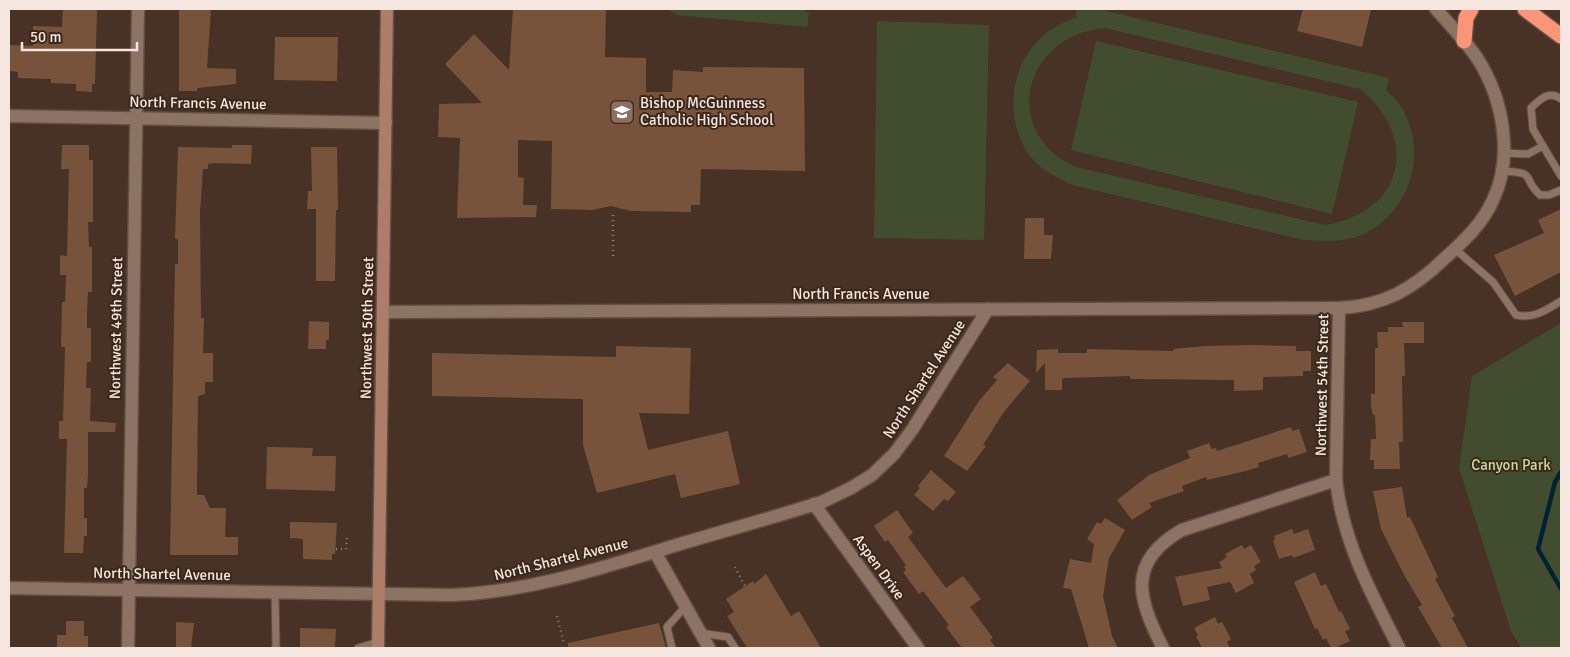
<svg xmlns="http://www.w3.org/2000/svg" width="1570" height="657" viewBox="0 0 1570 657" font-family="Signika,sans-serif">
  <rect width="100%" height="100%" fill="#473225"/>
  <g fill="#424d2f" fill-rule="evenodd">
    <path d="M667,9H805V11L809,13L807,27L677,15Z"/>
    <path d="M1077,9H1098L1389,78L1386,90C1432,129 1419,204 1368,232C1347,243 1326,241 1304,240L1073,185C1056,178 1034,166 1025,149C997,97 1021,32 1079,17L1075,16ZM1105,28L1360,89C1421,139 1403,213 1325,225L1076,167C1000,134 1022,35 1105,28Z"/>
    <path d="M877,21L989,25L984,240L874,238Z"/>
    <path d="M1096,41L1358,102L1332,214L1071,150Z"/>
    <path d="M1561,323V648H1521L1511,631L1459,468L1472,376Z"/>
  </g>
  <g fill="none" stroke-linecap="round" stroke-linejoin="round">
    <path stroke="#002331" stroke-width="4.5" d="M1561,472L1555,482L1538,549L1561,589"/>
  </g>
  <g fill="#78533b">
    <path d="M63,9H97L95,84H92V92L76,91V84L51,83V79L18,78V72L9,71V45L33,46V26L62,27Z"/>
    <path d="M179,9H211L207,68L236,69V84L197,88V91H179Z"/>
    <path d="M513,9H606L605,57L646,58V92H672L673,70L703,72V67L804,68L805,171L701,169L700,205H691V212L631,211L611,206L593,210L551,209L552,141L518,140V177L524,178L523,205H537L536,217L457,218L460,138L438,137L439,104L482,103L445,64L474,34L509,70Z"/>
    <path d="M1303,9H1371L1362,47L1297,31Z"/>
    <path d="M275,37H338L337,81L274,80Z"/>
    <path d="M62,145H89V160H93V222H88L89,247H92V292H88L87,313V328H91V362H87L86,388H91L90,421L116,423L115,432H88V475L87,488H84V518H87V536H84L83,553H64L67,439H59V421H63L65,347H61L62,302H65L66,275H60V255L67,256L69,169H61Z"/>
    <path d="M232,145H252L251,164L215,163L208,164V169H203L200,213L201,318H204L203,353H213V382H205V394L198,396L197,495H204L210,508H226L225,537H238V555H170L175,264H178V240L175,238L178,147L232,148Z"/>
    <path d="M311,147H337L338,210H336L335,281H316V209H307L308,191H312Z"/>
    <path d="M1561,209V272L1515,296L1494,255L1544,233L1538,220Z"/>
    <path d="M1025,218H1044V235H1053L1051,259H1024Z"/>
    <path d="M309,321L329,322V340H326V349H308Z"/>
    <path d="M1402,322H1424V343H1404L1405,376H1402L1403,442H1399L1400,469H1374V460H1370L1371,439H1376L1375,415H1373L1371,407V394H1375V348H1378L1377,332H1388V327H1403Z"/>
    <path d="M1253,345L1296,346V351H1311V371H1303V376L1263,377V390L1234,391V380L1130,379V376L1065,378L1062,379V390H1045V363L1036,373L1037,350L1058,349V353H1087V349L1173,351V349L1205,346Z"/>
    <path d="M616,346L691,348L689,414L639,413L648,450L728,431L740,484L681,498L675,474L597,493L583,445V399L432,396V353L616,357Z"/>
    <path d="M1008,363L1030,381L1003,413L983,445L986,446L967,471L944,456L979,401L997,380L993,377Z"/>
    <path d="M1291,427L1292,431L1299,429L1307,452L1288,458L1287,454L1258,463L1259,467L1246,471L1207,480L1206,477L1182,486L1184,491L1149,503L1152,507L1132,520L1117,500L1149,475L1190,458L1187,451L1209,443L1212,449L1216,448L1217,451Z"/>
    <path d="M267,447L313,448L312,456H336L335,491L266,489Z"/>
    <path d="M931,470L956,492L948,501L944,499L933,511L914,495L920,488L918,486Z"/>
    <path d="M1402,487L1407,518L1410,517L1438,577L1435,579L1455,616L1452,618L1468,648H1442L1418,607L1422,605L1404,575L1381,529L1373,491Z"/>
    <path d="M897,510L913,533L908,537L946,588L963,576L981,599L970,607L993,638L990,640L996,648H962L946,627L949,625L923,591L919,594L903,572L906,570L904,567L906,565L888,540L885,542L874,526Z"/>
    <path d="M1105,518L1125,530L1109,558L1103,596L1112,636L1118,648H1089L1071,589L1063,588L1070,559L1091,563L1094,544L1087,539L1097,522L1101,524Z"/>
    <path d="M290,522L337,523L335,554H332V560L303,559V539L290,538Z"/>
    <path d="M1292,529L1294,534L1308,529L1315,550L1293,558L1292,555L1279,559L1273,541L1275,540L1274,536Z"/>
    <path d="M1242,545L1244,549L1251,545L1261,562L1254,566L1256,570L1250,574L1254,583L1236,593L1230,582L1207,587L1210,600L1183,606L1175,577L1222,568L1219,562L1227,557L1225,554Z"/>
    <path d="M1315,572L1321,586L1326,584L1339,612L1341,611L1350,629L1345,631L1350,641L1335,648H1331L1326,638L1323,640L1317,628L1315,629L1294,582Z"/>
    <path d="M766,574L791,616L799,611L821,648H747L727,616L734,612L726,599L753,581L754,584Z"/>
    <path d="M1215,617L1218,624L1222,622L1231,639L1227,642L1230,648H1202L1196,636L1198,635L1194,628Z"/>
    <path d="M66,621H84V636H88V648H57V635H66Z"/>
    <path d="M176,622L194,623L191,648H176Z"/>
    <path d="M659,623L666,648H568V643Z"/>
    <path d="M300,628L336,629L335,648H300Z"/>
  </g>
  <g fill="none" stroke-linecap="round" stroke-linejoin="round">
    <g stroke="#614f44" stroke-width="9">
      <g id="service">
        <path d="M1543,146L1533,129L1531,108C1540,99 1549,90 1561,99"/>
        <path d="M1504,153L1528,154L1543,146L1561,176"/>
        <path d="M1502,171C1539,173 1520,176 1540,195H1549L1561,190"/>
        <path d="M1455,249L1493,282L1516,315C1534,319 1546,310 1561,301"/>
        <path d="M275,592L276,648"/>
        <path d="M700,633L728,637L735,648"/>
        <path d="M358,648L378,642"/>
        <path d="M672,648L667,627L685,607"/>
      </g>
    </g>
    <g stroke="#614f44" stroke-width="15">
      <g id="minor">
        <path d="M9,116L386,123"/>
        <path d="M383,312L1339,308"/>
        <path d="M655,552L709,648"/>
        <path d="M128,648L138,9"/>
        <path d="M1163,648C1138,599 1126,562 1182,530L1336,480"/>
      </g>
    </g>
    <g stroke="#614f44" stroke-width="15">
      <g id="tertiary">
        <path d="M814,504L918,648"/>
        <path d="M9,588L451,595C530,592 605,567 680,544C727,530 775,517 822,502L851,488L872,475L894,454L912,430L988,309"/>
        <path d="M1399,648C1371,593 1343,542 1336,480L1339,308C1384,306 1413,289 1445,258C1464,241 1483,223 1493,200C1514,156 1503,98 1477,58C1465,40 1450,25 1436,9"/>
      </g>
    </g>
    <g stroke="#614f44" stroke-width="15">
      <path id="secondary" d="M378,648L387,9"/>
    </g>
    <g stroke="#614f44" stroke-width="18">
      <g id="motorway">
        <path d="M1525,9L1561,36"/>
        <path d="M1464,41L1466,18L1471,9"/>
      </g>
    </g>
    <g stroke="#8f7c72" stroke-width="2.5" stroke-dasharray="1 4" stroke-linecap="butt">
      <path d="M613,256V212"/>
      <path d="M336,549H346L347,537"/>
      <path d="M735,567L745,586"/>
      <path d="M557,616L564,644"/>
    </g>
    <use href="#service" stroke="#8c7364" stroke-width="7"/>
    <use href="#minor" stroke="#8c7364" stroke-width="12"/>
    <use href="#tertiary" stroke="#8c7364" stroke-width="12"/>
    <use href="#secondary" stroke="#ae7d6a" stroke-width="12"/>
    <use href="#motorway" stroke="#fc9478" stroke-width="15"/>
  </g>
  <defs>
    <g id="school-square" transform="scale(1.25)"><rect x="-9" y="-9" width="18" height="18" rx="4" fill="#8d6e63" stroke="#3c281b"/><path d="M0-5L7-2L0 1L-7-2ZM-4 1L0 2.5L4 1V4Q0 6-4 4Z" fill="#fff"/></g>
  </defs>
  <g fill-rule="evenodd">
    <use href="#school-square" x="622" y="112"/>
  </g>
  <g text-anchor="middle" dominant-baseline="central" stroke-width="4" stroke-linejoin="round" paint-order="stroke">
    <g font-size="15" fill="#f5e7df" stroke="#3c281b">
      <text transform="translate(198 103) rotate(1)">North Francis Avenue</text>
      <text x="861" y="294">North Francis Avenue</text>
      <text transform="translate(116 328) rotate(-89)">Northwest 49th Street</text>
      <text transform="translate(367 328) rotate(-89)">Northwest 50th Street</text>
      <text transform="translate(924 379) rotate(-57)">North Shartel Avenue</text>
      <text transform="translate(1322 385) rotate(-89)">Northwest 54th Street</text>
      <text transform="translate(561 559) rotate(-14)">North Shartel Avenue</text>
      <text transform="translate(879 567) rotate(54)">Aspen Drive</text>
      <text transform="translate(162 574) rotate(1)">North Shartel Avenue</text>
    </g>
    <g font-size="15" fill="#f5e7df" stroke="#3c281b" text-anchor="start">
      <text x="640" y="103">Bishop McGuinness<tspan x="640" dy="17">Catholic High School</tspan></text>
    </g>
    <g font-size="15" fill="#c5dc9a" stroke="#3c281b">
      <text x="1511" y="465">Canyon Park</text>
    </g>
  </g>
  <rect width="1570" height="657" fill="none" stroke="#f5e7df" stroke-width="20"/>
  <path d="M22 42v8h115v-8" fill="none" stroke="#f5e7df" stroke-width="2.5"/>
  <text x="30" y="42" font-size="15" fill="#f5e7df" stroke="#3c281b" stroke-width="4" paint-order="stroke">50 m</text>
</svg>
